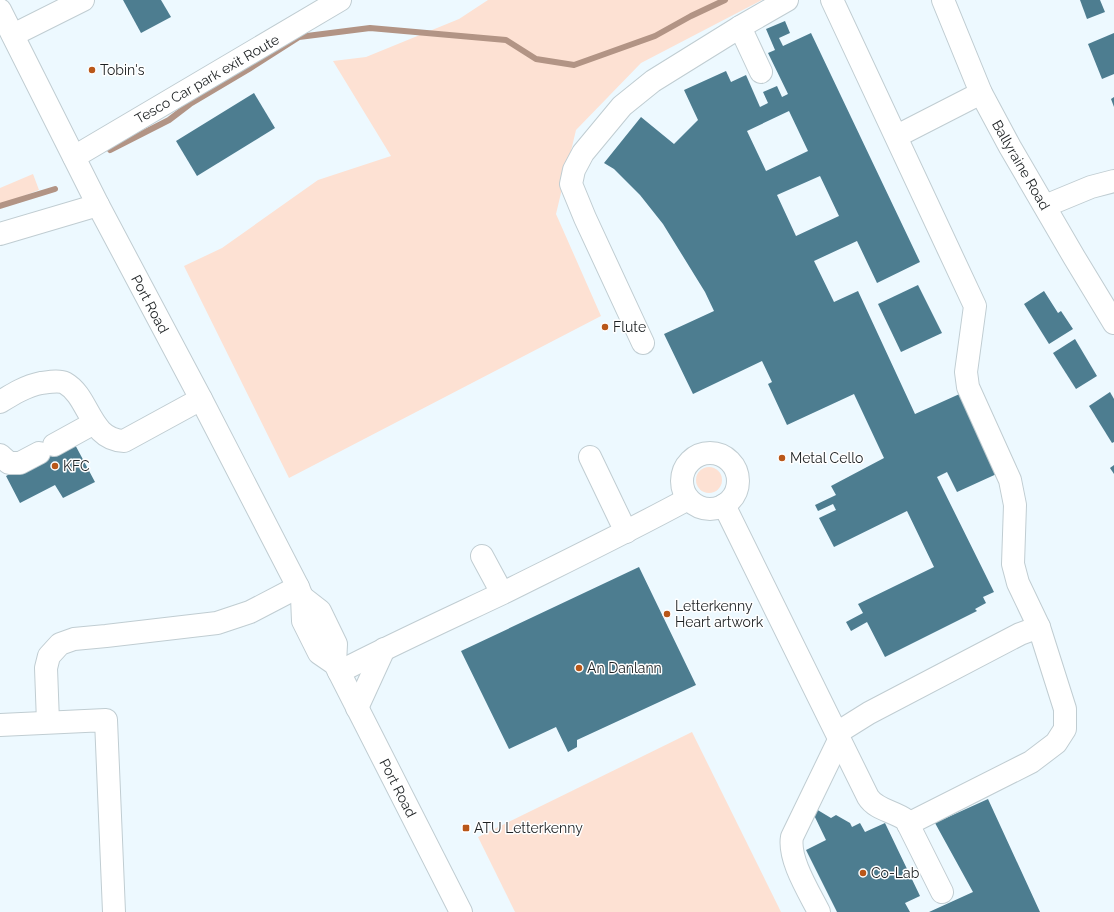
<svg xmlns="http://www.w3.org/2000/svg" width="1114" height="912" viewBox="0 0 1114 912" font-family="Raleway,sans-serif">
  <rect width="100%" height="100%" fill="#edf9ff"/>
  <g fill="#fde1d3">
    <path d="M488,0H762L641,63L576,130L556,214L601,316L289,478L184,266L222,248L318,180L391,156L333,61L366,57L459,19Z"/>
    <path d="M33,174L39,190L0,205V188Z"/>
    <circle cx="709" cy="480" r="13"/>
    <path d="M692,732L781,912H515L478,837Z"/>
  </g>
  <g fill="none" stroke-linecap="round" stroke-linejoin="round">
    <g stroke="#b29485" stroke-width="6">
      <path d="M110,150L169,120L190,104L249,69L299,37L370,28L506,40L536,59L574,65L655,36L691,16L725,0"/>
      <path d="M0,206L55,189"/>
    </g>
  </g>
  <g fill="#4d7d90" fill-rule="evenodd">
    <path d="M123,0H161L171,17L141,33Z"/>
    <path d="M1080,0H1100L1105,12L1087,19Z"/>
    <path d="M785,21L790,33L779,38L783,46L811,33L920,262L877,283L857,241L814,261L834,302L858,291L915,414L964,392L1001,472L957,492L947,472L937,477L994,592L983,597L986,603L975,609L977,611L885,657L867,622L851,631L846,622L863,613L858,604L934,567L907,511L834,547L819,518L836,510L833,504L818,511L815,505L836,495L831,486L884,458L854,394L787,425L768,384L772,382L762,361L693,394L664,334L714,311L705,292L663,224L640,195L614,169L604,163L641,117L674,144L698,120L684,90L726,71L731,82L746,75L760,107L768,103L763,92L777,86L782,97L788,94L768,53L775,50L766,29ZM789,111L808,151L766,171L747,131ZM820,176L839,216L796,236L777,195Z"/>
    <path d="M1114,33V74L1102,79L1088,44Z"/>
    <path d="M254,93L275,128L197,176L176,141Z"/>
    <path d="M1114,97V107L1111,99Z"/>
    <path d="M918,285L942,333L901,352L878,304Z"/>
    <path d="M1044,291L1058,313L1061,311L1073,329L1049,344L1024,304Z"/>
    <path d="M1075,339L1097,376L1076,389L1053,353Z"/>
    <path d="M1110,392L1114,399V442L1112,443L1089,406Z"/>
    <path d="M51,439H72L95,482L63,498L55,485L20,503L6,476L42,457L36,447Z"/>
    <path d="M1114,465V474L1110,468Z"/>
    <path d="M639,567L696,685L577,740V747L568,752L556,727L509,749L461,651Z"/>
    <path d="M988,799L1040,912H929L973,892L935,823Z"/>
    <path d="M816,809L831,818L836,815L850,823L852,827L860,823L865,832L885,823L920,896L905,903L910,912H837L806,850L826,840L812,811Z"/>
  </g>
  <g fill="none" stroke-linecap="round" stroke-linejoin="round">
    <g stroke="#c0cdd2" stroke-width="24">
      <g id="minor">
        <path d="M832,0L975,306L966,372L968,387L1010,480L1015,505L1013,564L1018,583L1039,627L1065,709V729L1056,743L1031,762L908,824"/>
        <path d="M740,27L761,72"/>
        <path d="M13,35L83,0"/>
        <path d="M897,136L981,93"/>
        <path d="M74,157L340,0"/>
        <path d="M1045,206L1091,187L1114,181"/>
        <path d="M0,234L98,205"/>
        <path d="M643,343L585,218L571,184L574,170L583,153L622,106L653,81L740,27L787,0"/>
        <path d="M0,402C13,394 26,386 41,383C49,382 59,380 65,383C90,397 89,440 124,441L201,399"/>
        <path d="M54,445L94,423"/>
        <circle cx="710" cy="481" r="28"/>
        <path d="M0,455L9,463H20L39,453"/>
        <path d="M590,457L626,532"/>
        <path d="M724,505L868,797C876,810 894,811 906,820L942,892"/>
        <path d="M482,556L502,593"/>
        <path d="M339,672C393,644 448,619 503,593C565,562 627,532 688,499"/>
        <path d="M357,708L384,649"/>
        <path d="M48,722L46,668L49,656L60,644L74,639L106,636L217,623L250,612L298,587"/>
        <path d="M0,725L106,720L114,912"/>
        <path d="M837,733L869,713L1020,634L1039,627"/>
        <path d="M819,912C809,892 788,859 792,837L839,740"/>
      </g>
    </g>
    <g stroke="#c0cdd2" stroke-width="24">
      <g id="major">
        <path d="M943,0L981,93L1010,147L1074,257L1114,323"/>
        <path d="M0,10L98,205L201,399L298,587L302,597L303,621L319,653L335,664L461,912"/>
        <path d="M302,597L320,611L336,644L335,664"/>
      </g>
    </g>
    <use href="#minor" stroke="#fff" stroke-width="22"/>
    <use href="#major" stroke="#fff" stroke-width="22"/>
  </g>
  <g fill="#b95719" stroke="#fff" stroke-width="1.5">
    <circle cx="92" cy="70" r="4"/>
    <circle cx="605" cy="327" r="4"/>
    <circle cx="782" cy="458" r="4"/>
    <circle cx="55" cy="466" r="4"/>
    <circle cx="667" cy="614" r="4"/>
    <circle cx="579" cy="668" r="4"/>
    <rect x="462" y="824" width="8" height="8" rx="2"/>
    <circle cx="863" cy="873" r="4"/>
  </g>
  <g text-anchor="middle" dominant-baseline="central" stroke-width="3" stroke-linejoin="round" paint-order="stroke">
    <g font-size="14" fill="#1d2123" stroke="#fff" text-anchor="start">
      <text x="100" y="70">Tobin's</text>
      <text x="613" y="327">Flute</text>
      <text x="790" y="458">Metal Cello</text>
      <text x="63" y="466">KFC</text>
      <text x="675" y="606">Letterkenny<tspan x="675" dy="16">Heart artwork</tspan></text>
      <text x="587" y="668">An Danlann</text>
      <text x="474" y="828">ATU Letterkenny</text>
      <text x="871" y="873">Co-Lab</text>
    </g>
    <g font-size="14" fill="#1d2123" stroke="#fff">
      <text transform="translate(207 79) rotate(-30)">Tesco Car park exit Route</text>
      <text transform="translate(1021 165) rotate(60)">Ballyraine Road</text>
      <text transform="translate(150 304) rotate(62)">Port Road</text>
      <text transform="translate(398 788) rotate(63)">Port Road</text>
    </g>
  </g>
</svg>
